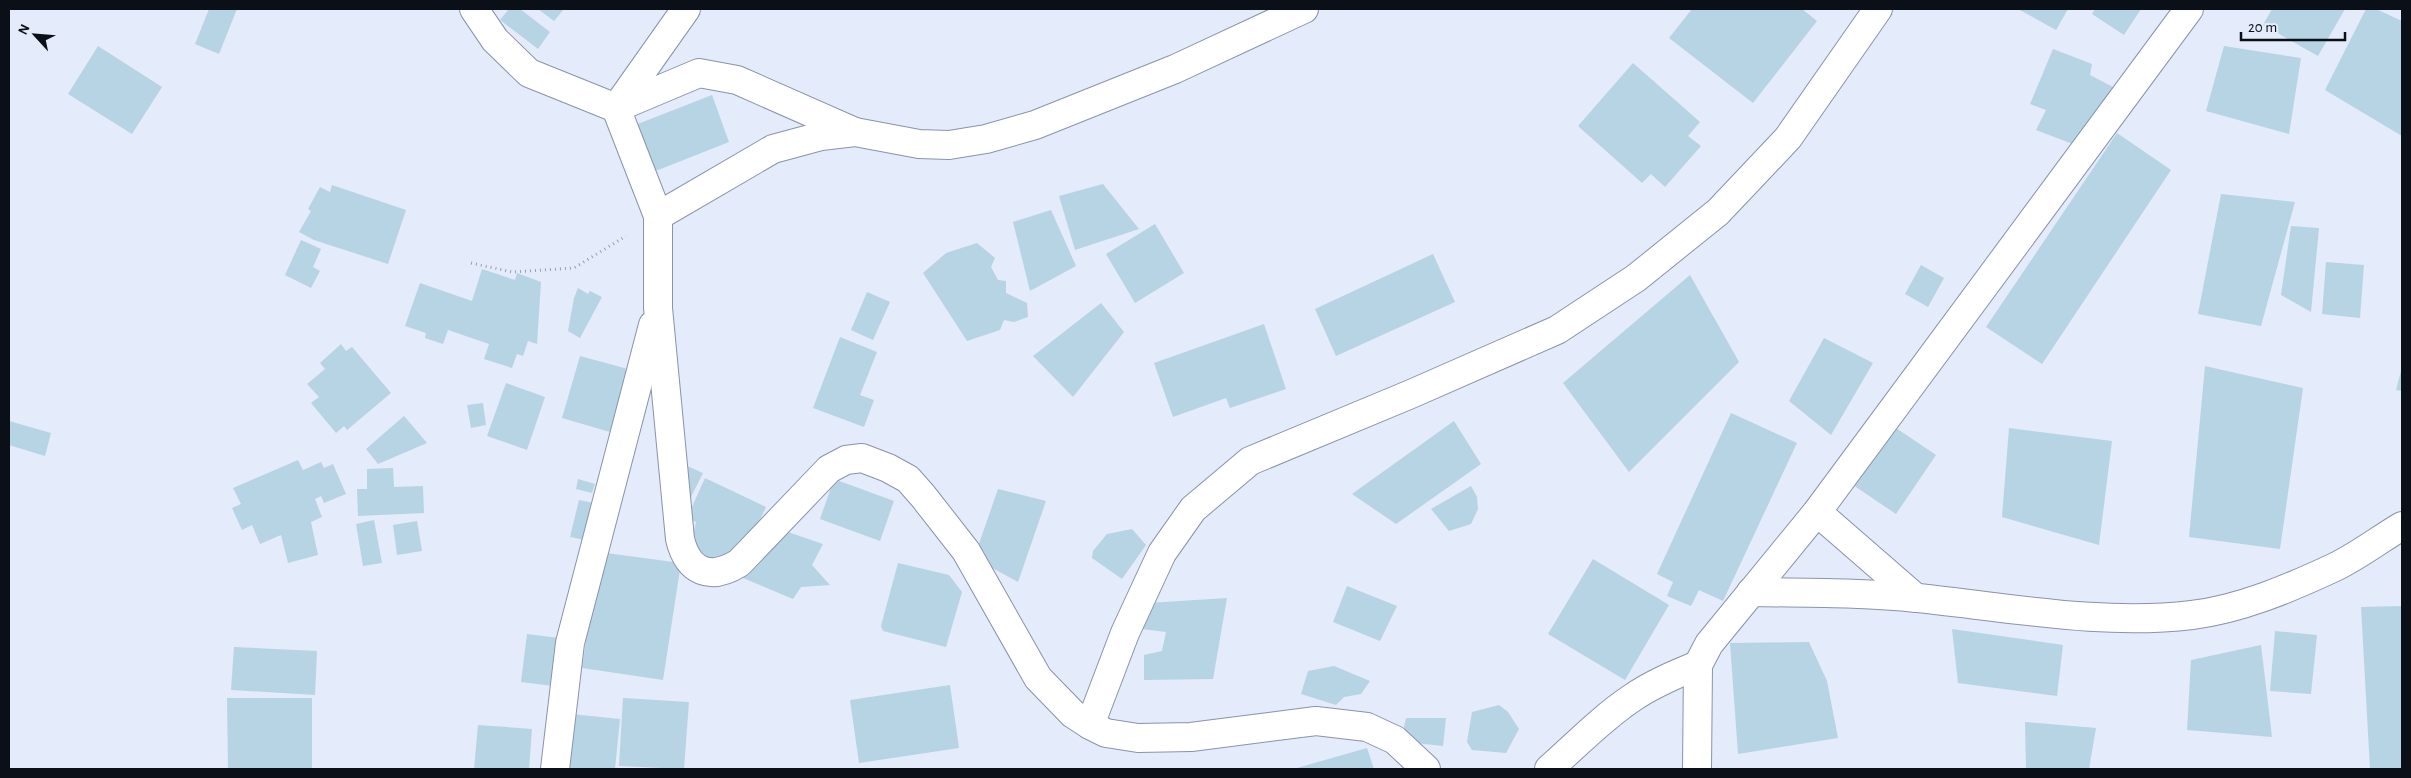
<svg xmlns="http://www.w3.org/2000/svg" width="2411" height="778" viewBox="0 0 2411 778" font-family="'Alegreya Sans',sans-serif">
  <rect width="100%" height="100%" fill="#e4ebfa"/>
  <g fill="#b7d4e4">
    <path d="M209,9H237L219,54L195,44Z"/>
    <path d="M509,9H520L550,32L538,49L500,20Z"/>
    <path d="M538,9H564L554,21Z"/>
    <path d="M1692,9H1802L1817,21L1753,103L1669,38Z"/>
    <path d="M2018,9H2068L2056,30Z"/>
    <path d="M2095,9H2141L2124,35L2092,14Z"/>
    <path d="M2272,9H2345L2318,56L2263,25Z"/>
    <path d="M2366,9H2376L2402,21V136L2325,90Z"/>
    <path d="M98,46L162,87L132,134L68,94Z"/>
    <path d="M2224,46L2301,58L2289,134L2206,111Z"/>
    <path d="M2053,49L2092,64L2090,75L2113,87L2078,146L2036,130L2046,110L2030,104Z"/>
    <path d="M1633,63L1700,122L1688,136L1701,146L1665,187L1651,174L1642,183L1578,126Z"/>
    <path d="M712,95L729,142L648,174L630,127Z"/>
    <path d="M2117,133L2171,170L2042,364L1986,327Z"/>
    <path d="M1103,184L1139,229L1075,250L1059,196Z"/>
    <path d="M332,185L406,210L388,264L314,240L299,232L311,211L308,209L320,187L330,192Z"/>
    <path d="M2221,194L2295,202L2261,326L2198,314Z"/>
    <path d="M1051,210L1076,266L1030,291L1013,222Z"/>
    <path d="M1155,224L1184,273L1135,303L1106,254Z"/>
    <path d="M2291,226L2319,228L2311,312L2281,295Z"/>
    <path d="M301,240L321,249L313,267L320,271L311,288L285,275Z"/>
    <path d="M977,243L995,258L991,267L998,280L1006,281V293L1027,303L1028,317L1014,322L1004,320L1000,330L967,341L923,273L946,253Z"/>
    <path d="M1433,254L1455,302L1336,356L1315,309Z"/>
    <path d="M2326,262L2364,265L2360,318L2322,314Z"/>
    <path d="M1921,265L1944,278L1928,307L1905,294Z"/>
    <path d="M482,269L515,280L517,273L541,282L537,344L528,341L523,356L517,354L512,368L484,359L489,344L448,330L443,344L425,338L426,333L405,326L420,283L472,301Z"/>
    <path d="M1690,275L1739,362L1629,472L1563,383Z"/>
    <path d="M578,288L588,294L590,291L602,297L580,338L568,331L574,298Z"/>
    <path d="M867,292L890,302L873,340L851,330Z"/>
    <path d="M1101,303L1124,332L1073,397L1033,356Z"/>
    <path d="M1264,324L1286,389L1230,408L1226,398L1173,417L1154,363Z"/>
    <path d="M840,337L877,352L860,395L874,400L864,427L813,408Z"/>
    <path d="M1824,338L1873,363L1831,435L1789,401Z"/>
    <path d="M341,344L346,351L352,347L391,393L347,430L344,426L336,433L311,403L319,397L307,384L325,369L320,363Z"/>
    <path d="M580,356L628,369L610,432L562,418Z"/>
    <path d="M2205,366L2303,388L2280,549L2189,537Z"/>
    <path d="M2402,367V391L2396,390Z"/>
    <path d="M506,383L545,397L527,450L487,436Z"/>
    <path d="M483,403L486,425L471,428L467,405Z"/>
    <path d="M1731,413L1797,443L1723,601L1699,590L1691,606L1667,596L1673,582L1657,574Z"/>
    <path d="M404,416L427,443L378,464L366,449Z"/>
    <path d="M9,421L51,433L45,456L9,445Z"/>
    <path d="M1454,421L1481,464L1396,524L1352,494Z"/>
    <path d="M1893,426L1936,455L1896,514L1853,485Z"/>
    <path d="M2009,428L2112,441L2099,545L2002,517Z"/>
    <path d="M298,460L303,470L321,462L324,468L333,464L346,494L324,503L321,496L315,499L322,517L311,522L318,555L288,563L281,535L260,544L252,525L242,530L232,508L241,504L233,488Z"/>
    <path d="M678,462L703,473L686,507Z"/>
    <path d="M393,468L394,487L423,486L424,513L358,516L357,489H367V469Z"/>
    <path d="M705,478L766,507L747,547L711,561L701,554L695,544L693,535L696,522L687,518Z"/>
    <path d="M578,479L595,484L592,493L576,489Z"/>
    <path d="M834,479L894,501L880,541L820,519Z"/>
    <path d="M1471,486L1477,497L1478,509L1471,524L1449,531L1431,509Z"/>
    <path d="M998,489L1046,501L1018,582L974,558Z"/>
    <path d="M579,500L598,504L590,541L570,537Z"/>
    <path d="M374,520L382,563L363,566L356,524Z"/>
    <path d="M417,521L422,551L397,555L393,525Z"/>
    <path d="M1132,529L1146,545L1122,579L1092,558L1093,551L1107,534Z"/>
    <path d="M782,530L823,544L812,565L830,585L801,587L793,599L743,578Z"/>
    <path d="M599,552L681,563L663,680L582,668Z"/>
    <path d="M1593,559L1669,605L1625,680L1548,634Z"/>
    <path d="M898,563L949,575L962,592L946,647L883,631L881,626Z"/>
    <path d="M1347,586L1397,606L1380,641L1333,622Z"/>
    <path d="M1227,598L1213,679L1144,680V655L1162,651L1166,632L1142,629L1148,603Z"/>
    <path d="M2402,606V769H2370L2361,607Z"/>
    <path d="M1952,629L2063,645L2057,696L1958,683Z"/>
    <path d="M2275,631L2317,635L2311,694L2270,691Z"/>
    <path d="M527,634L559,638L553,686L521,682Z"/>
    <path d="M1809,642L1827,681L1838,738L1738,754L1730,643Z"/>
    <path d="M2261,645L2272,737L2187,730L2191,660Z"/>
    <path d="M234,647L317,651L315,695L231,690Z"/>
    <path d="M1334,666L1370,681L1361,694L1344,697L1336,705L1301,694L1308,671Z"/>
    <path d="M950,685L959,748L859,763L850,700Z"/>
    <path d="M227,698H312V769H228Z"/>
    <path d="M623,698L689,702L684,769L619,766Z"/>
    <path d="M1499,705L1508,712L1519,729L1506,753L1472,750L1467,742L1472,712Z"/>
    <path d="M571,714L620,719L615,769H565Z"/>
    <path d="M1406,718H1446L1443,746L1405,742L1403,731Z"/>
    <path d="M2025,722L2096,728L2089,769H2026Z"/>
    <path d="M478,725L532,729L529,769H474Z"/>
    <path d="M1367,748L1374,769L1297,768Z"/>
  </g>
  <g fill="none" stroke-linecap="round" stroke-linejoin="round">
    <g stroke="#8993ab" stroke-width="30">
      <g id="street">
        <path d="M474,9L495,40L529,73L616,108L686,9"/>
        <path d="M855,132L737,80L699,73L616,108L658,216V308L680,539C688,572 710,581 739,563L829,469L846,460L862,458L888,468L908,479L923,496L966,551L1038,678L1073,714L1090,725L1106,733L1138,738L1191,737L1316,721L1367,727L1395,740L1426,769"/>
        <path d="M658,216L773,149L821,136L855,132L919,144L949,145L986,139L1035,125L1175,69L1304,9"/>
        <path d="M1090,725L1125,633L1162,553L1193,509L1250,461L1411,394L1557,330L1636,278L1718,212L1788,138L1878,9"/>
        <path d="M555,769L570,643L653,325"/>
        <path d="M1549,769C1576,745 1602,718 1632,698C1652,684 1676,674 1698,665"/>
      </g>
    </g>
    <g stroke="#8993ab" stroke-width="30">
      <g id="secondary">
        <path d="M1817,512L1916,598"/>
        <path d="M1751,592C1807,593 1862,592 1917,598C2009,607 2100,626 2192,615C2241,609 2290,588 2335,567C2358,556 2380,539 2402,526"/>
        <path d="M1697,769L1698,665L1709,644L1817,512L2189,9"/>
      </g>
    </g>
    <path stroke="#999fac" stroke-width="3" stroke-dasharray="1 4" stroke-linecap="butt" d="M471,263L512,272L574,268L626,236"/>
    <use href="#street" stroke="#fff" stroke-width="28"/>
    <use href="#secondary" stroke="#fff" stroke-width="28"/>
  </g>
  <rect width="2411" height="778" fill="none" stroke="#0b0f17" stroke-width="20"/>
  <g transform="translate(35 35) rotate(296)" stroke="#e4ebfa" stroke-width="4" paint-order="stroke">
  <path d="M0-4L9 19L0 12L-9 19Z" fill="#0b0f17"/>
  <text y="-8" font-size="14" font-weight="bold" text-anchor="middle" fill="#0b0f17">N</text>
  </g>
  <path d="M2241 32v8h104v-8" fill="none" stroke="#0b0f17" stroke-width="2.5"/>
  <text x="2248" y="32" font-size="15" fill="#0b0f17" stroke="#e4ebfa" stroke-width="4" paint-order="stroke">20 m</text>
</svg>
